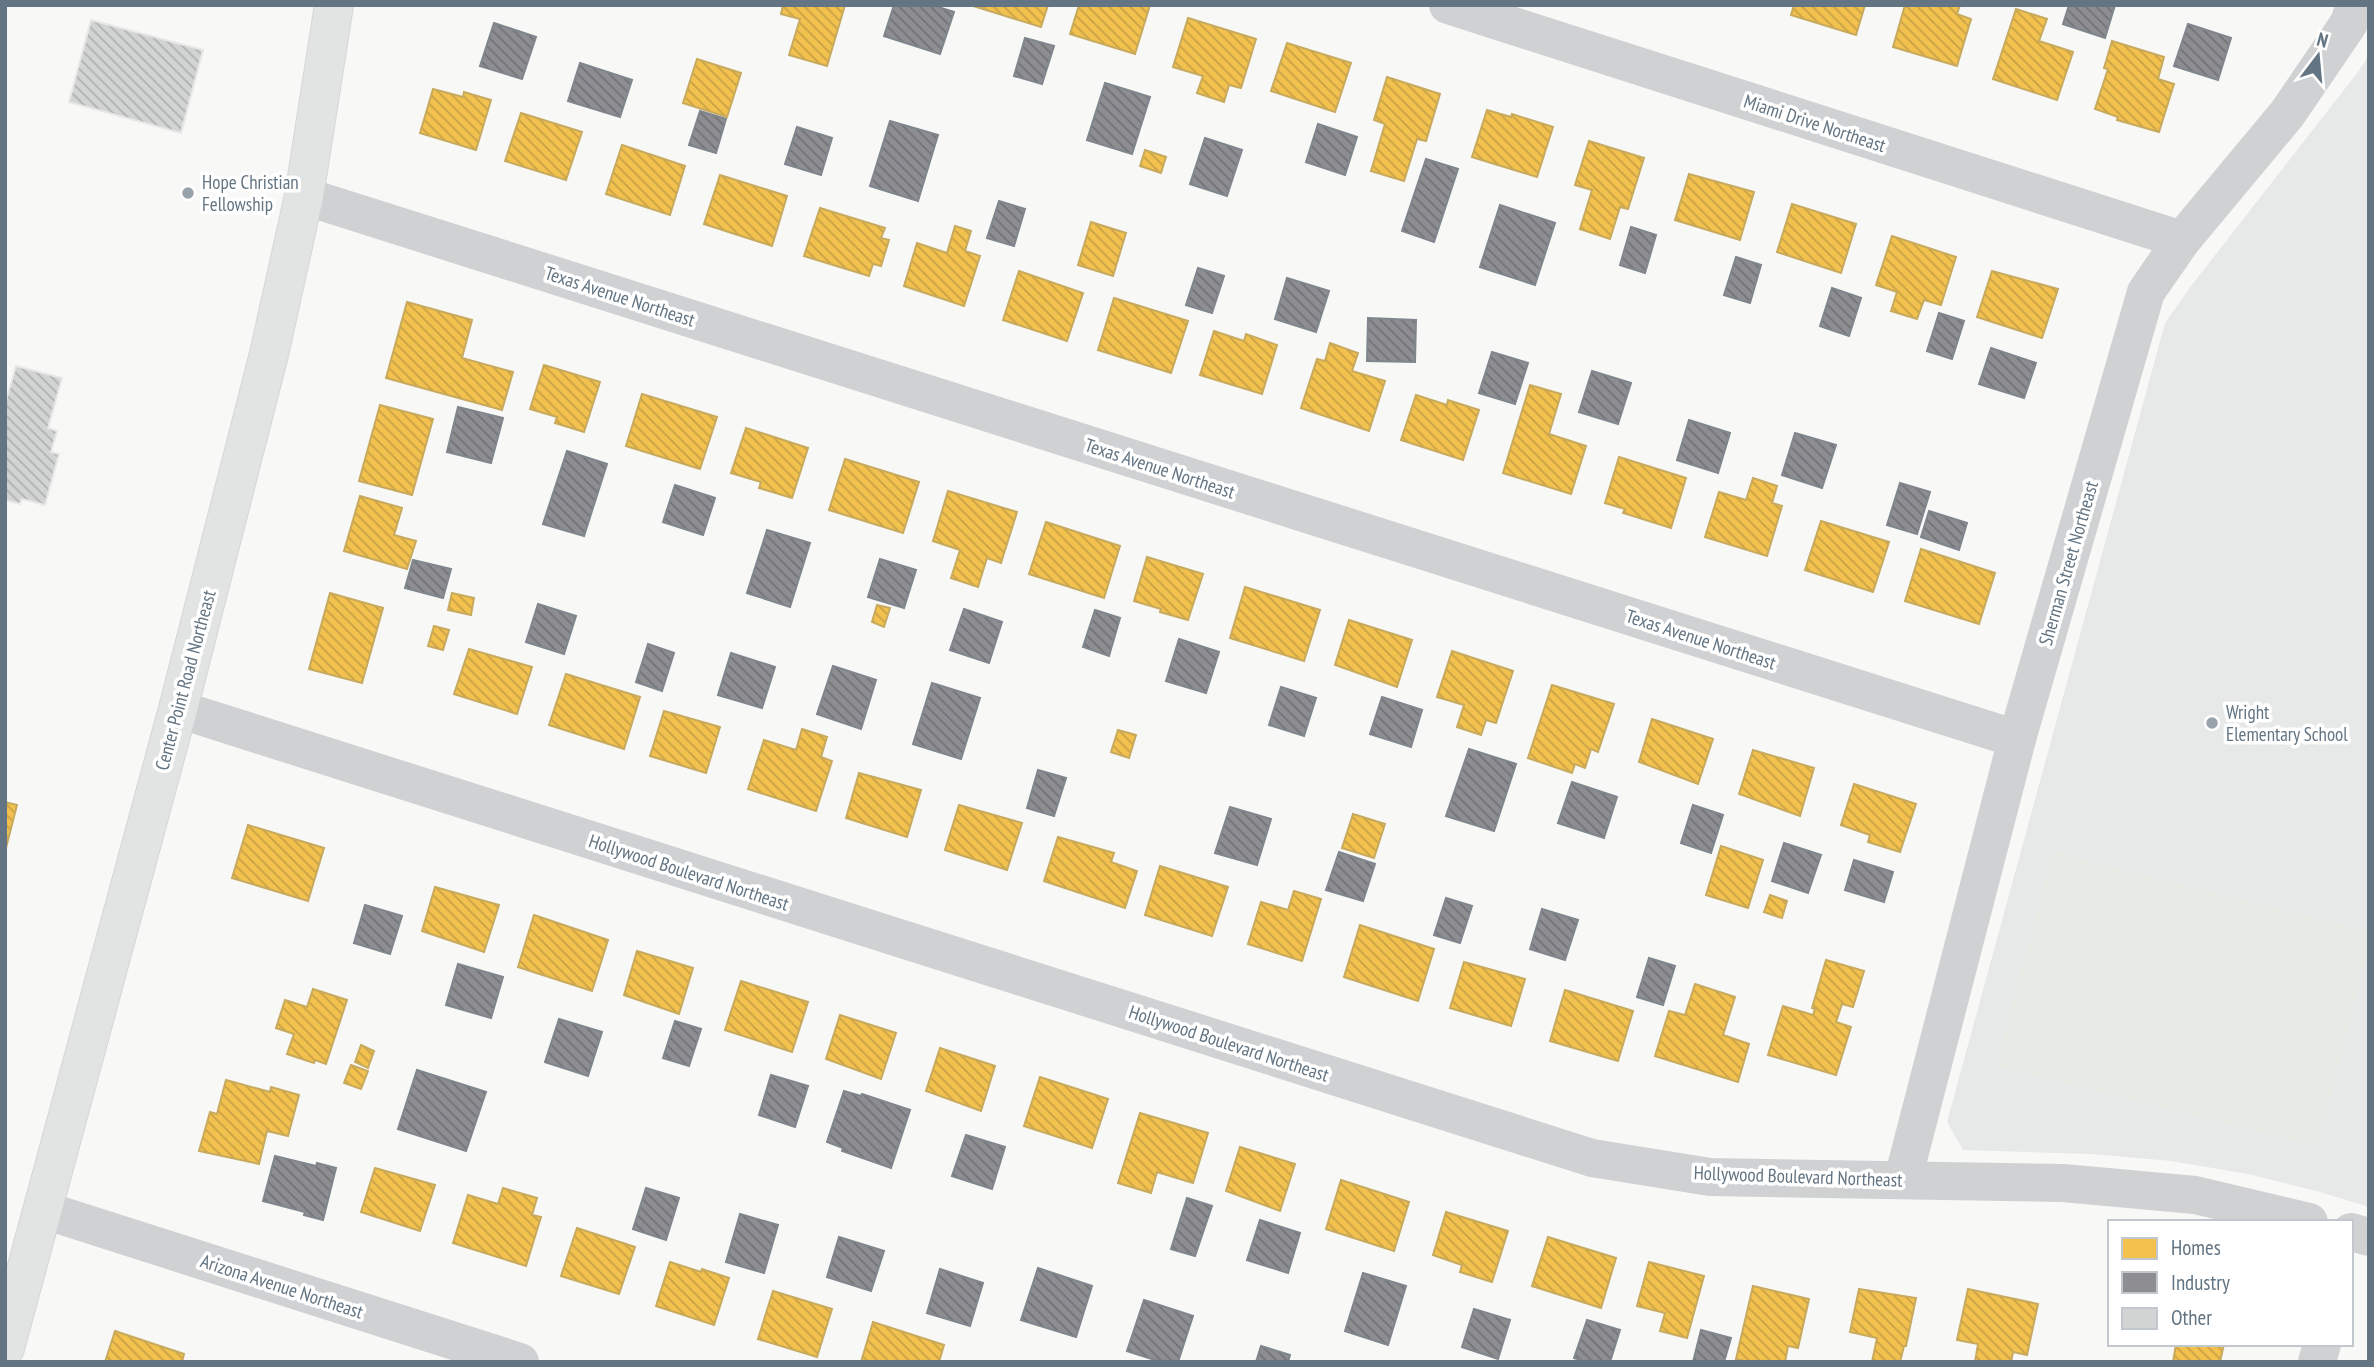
<svg xmlns="http://www.w3.org/2000/svg" width="2374" height="1367" viewBox="0 0 2374 1367" font-family="'PT Sans Narrow',sans-serif">
  <defs>
    <pattern id="homes-back-hatch" width="6" height="6" patternUnits="userSpaceOnUse" patternTransform="scale(1.75)"><rect width="6" height="6" fill="#f2c14e"/><path d="M-1 5l2 2M0 0l6 6M5-1l2 2" fill="none" stroke="#c8a146"/></pattern>
    <pattern id="industry-back-hatch" width="6" height="6" patternUnits="userSpaceOnUse" patternTransform="scale(1.75)"><rect width="6" height="6" fill="#8d8d92"/><path d="M-1 5l2 2M0 0l6 6M5-1l2 2" fill="none" stroke="#717277"/></pattern>
    <pattern id="building-back-hatch" width="6" height="6" patternUnits="userSpaceOnUse" patternTransform="scale(1.75)"><rect width="6" height="6" fill="#d2d3d3"/><path d="M-1 5l2 2M0 0l6 6M5-1l2 2" fill="none" stroke="#aeb0b1"/></pattern>
  </defs>
  <rect width="100%" height="100%" fill="#f8f8f7"/>
  <path fill="#e7e8e8" d="M2369,55V1207L2320,1192L2248,1174L2171,1161L2091,1154L1963,1150L1947,1122L2165,323L2191,286L2358,72Z"/>
  <path fill="#e8ebe5" d="M2052,851L2369,931V943L2317,1147L1997,1066Z"/>
  <g fill="url(#homes-back-hatch)" stroke="#c7aa5e" stroke-width="2">
    <path d="M783,5H845L827,66L789,55L800,19L781,14Z"/>
    <path d="M970,5H1048L1041,27Z"/>
    <path d="M1079,5H1150L1135,54L1070,34Z"/>
    <path d="M1794,5H1865L1856,35L1791,15Z"/>
    <path d="M1905,5H1960L1957,14L1971,19L1957,66L1893,47Z"/>
    <path d="M2016,9L2047,19L2039,41L2073,52L2057,100L1993,79Z"/>
    <path d="M1188,18L1256,39L1241,88L1229,85L1224,102L1197,93L1203,76L1173,67Z"/>
    <path d="M2112,41L2164,57L2158,79L2174,84L2159,132L2117,120L2118,117L2095,109L2108,69L2104,68Z"/>
    <path d="M1287,43L1351,63L1335,112L1271,91Z"/>
    <path d="M697,59L741,73L727,117L683,103Z"/>
    <path d="M1387,77L1440,94L1426,141L1417,139L1404,181L1371,171L1385,124L1374,120Z"/>
    <path d="M433,89L463,97L464,92L491,100L476,150L420,133Z"/>
    <path d="M1487,110L1511,117L1512,114L1553,127L1537,177L1472,157Z"/>
    <path d="M521,113L582,132L566,180L505,161Z"/>
    <path d="M1589,141L1644,158L1628,209L1620,207L1610,239L1580,229L1592,190L1575,185Z"/>
    <path d="M622,145L685,166L670,215L606,194Z"/>
    <path d="M1145,150L1166,157L1161,173L1140,166Z"/>
    <path d="M1689,174L1754,192L1740,240L1675,220Z"/>
    <path d="M720,175L787,196L772,246L704,224Z"/>
    <path d="M1792,204L1856,224L1841,273L1777,252Z"/>
    <path d="M820,208L885,228L881,238L889,240L881,266L873,264L869,276L804,256Z"/>
    <path d="M1091,222L1126,233L1113,276L1078,265Z"/>
    <path d="M955,226L971,231L965,251L980,256L964,306L904,286L917,243L947,253Z"/>
    <path d="M1892,236L1956,257L1941,305L1924,300L1917,319L1891,311L1897,292L1876,285Z"/>
    <path d="M1019,271L1083,293L1067,341L1003,320Z"/>
    <path d="M1992,271L2058,289L2042,338L1977,317Z"/>
    <path d="M1114,298L1188,321L1171,373L1098,350Z"/>
    <path d="M407,302L472,320L462,358L513,372L502,410L386,378Z"/>
    <path d="M1214,331L1244,341L1246,334L1277,345L1262,394L1200,375Z"/>
    <path d="M1330,343L1358,353L1352,371L1385,381L1369,431L1301,408L1317,359L1325,361Z"/>
    <path d="M544,365L600,382L584,432L555,423L557,417L530,409Z"/>
    <path d="M1530,385L1561,394L1549,434L1586,446L1571,494L1503,473Z"/>
    <path d="M642,394L717,417L700,469L626,446Z"/>
    <path d="M1416,395L1447,405L1448,400L1479,410L1463,460L1401,440Z"/>
    <path d="M380,405L433,419L412,495L359,481Z"/>
    <path d="M746,428L808,448L792,498L759,488L761,482L731,473Z"/>
    <path d="M1619,457L1686,478L1671,528L1623,513L1625,509L1605,503Z"/>
    <path d="M845,459L919,482L903,533L829,510Z"/>
    <path d="M1753,478L1777,486L1772,503L1782,506L1767,556L1705,537L1719,492L1746,500Z"/>
    <path d="M948,491L1017,512L1001,563L987,558L978,587L951,578L960,550L933,541Z"/>
    <path d="M360,496L402,508L394,535L416,541L407,569L344,551Z"/>
    <path d="M1821,521L1889,542L1873,592L1805,570Z"/>
    <path d="M1046,522L1120,546L1104,598L1029,574Z"/>
    <path d="M1921,549L1995,573L1979,624L1905,601Z"/>
    <path d="M1147,557L1203,574L1188,620L1160,612L1161,609L1134,601Z"/>
    <path d="M1245,587L1320,610L1304,661L1230,638Z"/>
    <path d="M330,593L383,608L362,683L309,669Z"/>
    <path d="M452,593L474,598L471,615L448,610Z"/>
    <path d="M877,605L890,608L884,627L872,622Z"/>
    <path d="M1349,620L1412,640L1397,687L1335,665Z"/>
    <path d="M434,626L449,630L443,650L428,646Z"/>
    <path d="M469,649L532,667L517,714L454,694Z"/>
    <path d="M1452,651L1513,671L1496,723L1486,720L1481,735L1457,727L1464,705L1437,697Z"/>
    <path d="M566,674L640,697L624,749L549,725Z"/>
    <path d="M1552,685L1614,704L1598,752L1591,749L1585,768L1575,764L1572,773L1528,758Z"/>
    <path d="M664,711L720,727L706,773L650,756Z"/>
    <path d="M1652,719L1713,739L1698,784L1639,762Z"/>
    <path d="M802,729L827,737L821,757L832,761L816,811L748,789L764,740L796,750Z"/>
    <path d="M1118,730L1136,735L1129,758L1111,752Z"/>
    <path d="M1753,750L1814,768L1800,816L1739,794Z"/>
    <path d="M859,773L921,790L907,837L846,818Z"/>
    <path d="M1854,784L1916,804L1900,852L1868,842L1870,835L1841,825Z"/>
    <path d="M5,802L17,805L6,848H5Z"/>
    <path d="M959,805L1022,823L1007,870L945,850Z"/>
    <path d="M1353,814L1385,824L1374,858L1342,848Z"/>
    <path d="M248,825L324,848L308,901L232,878Z"/>
    <path d="M1058,837L1114,853L1111,862L1137,871L1125,908L1044,881Z"/>
    <path d="M1721,846L1763,860L1748,908L1706,895Z"/>
    <path d="M1160,866L1228,887L1212,936L1145,915Z"/>
    <path d="M435,887L499,905L484,952L422,931Z"/>
    <path d="M1294,891L1321,899L1302,961L1248,944L1261,902L1288,910Z"/>
    <path d="M1770,895L1787,901L1782,918L1764,912Z"/>
    <path d="M534,915L608,940L592,991L518,967Z"/>
    <path d="M1360,925L1434,949L1418,1001L1344,977Z"/>
    <path d="M637,951L693,968L679,1014L624,995Z"/>
    <path d="M1826,960L1864,971L1853,1007L1842,1004L1836,1022L1851,1027L1836,1075L1768,1055L1783,1006L1813,1015L1815,1009L1812,1008Z"/>
    <path d="M1464,962L1525,979L1511,1026L1450,1008Z"/>
    <path d="M741,981L808,1002L792,1052L725,1030Z"/>
    <path d="M1695,984L1735,997L1723,1035L1749,1044L1738,1082L1655,1056L1669,1011L1685,1015Z"/>
    <path d="M313,989L347,1000L326,1064L315,1060L314,1063L287,1054L294,1034L276,1028L285,1000L307,1007Z"/>
    <path d="M1565,990L1633,1011L1618,1061L1550,1041Z"/>
    <path d="M840,1015L896,1033L881,1079L826,1059Z"/>
    <path d="M361,1045L374,1051L368,1068L355,1062Z"/>
    <path d="M940,1048L995,1066L981,1111L926,1091Z"/>
    <path d="M351,1065L368,1071L361,1089L344,1083Z"/>
    <path d="M1040,1077L1108,1099L1092,1148L1024,1126Z"/>
    <path d="M226,1080L270,1092L271,1087L299,1095L288,1136L267,1131L259,1164L199,1151L210,1112L217,1114Z"/>
    <path d="M1140,1113L1208,1133L1193,1183L1157,1172L1151,1193L1118,1183Z"/>
    <path d="M1240,1147L1295,1164L1280,1211L1226,1191Z"/>
    <path d="M375,1168L435,1185L420,1231L361,1212Z"/>
    <path d="M1341,1180L1409,1202L1394,1251L1326,1229Z"/>
    <path d="M503,1188L537,1198L532,1215L541,1217L526,1266L453,1243L468,1195L498,1204Z"/>
    <path d="M1446,1212L1508,1231L1492,1282L1460,1272L1462,1265L1433,1255Z"/>
    <path d="M577,1228L635,1247L619,1294L561,1276Z"/>
    <path d="M1548,1237L1616,1258L1601,1308L1532,1286Z"/>
    <path d="M670,1262L701,1272L702,1269L729,1278L714,1325L656,1306Z"/>
    <path d="M1649,1262L1704,1276L1687,1338L1660,1331L1665,1313L1637,1306Z"/>
    <path d="M1753,1286L1809,1299L1798,1348L1788,1346L1785,1362H1748L1736,1359Z"/>
    <path d="M1859,1289L1916,1298L1906,1346H1904L1900,1362H1872L1877,1338L1850,1332Z"/>
    <path d="M1968,1289L2038,1304L2027,1355L2013,1352L2011,1362H1975L1978,1344L1957,1340Z"/>
    <path d="M773,1291L832,1309L817,1357L758,1339Z"/>
    <path d="M873,1322L944,1345L939,1362H861Z"/>
    <path d="M115,1331L184,1354L182,1362H105Z"/>
    <path d="M2176,1344H2224L2220,1362H2173Z"/>
  </g>
  <g fill="url(#industry-back-hatch)" stroke="#80868d" stroke-width="2">
    <path d="M894,5H932L954,12L940,54L884,36Z"/>
    <path d="M2069,5H2115L2105,38L2063,24Z"/>
    <path d="M494,23L536,37L522,79L480,66Z"/>
    <path d="M2188,24L2231,38L2218,80L2174,66Z"/>
    <path d="M1025,38L1054,46L1042,84L1014,76Z"/>
    <path d="M580,63L632,80L620,117L568,101Z"/>
    <path d="M1105,83L1150,97L1132,154L1087,140Z"/>
    <path d="M700,111L726,119L716,153L689,145Z"/>
    <path d="M890,121L938,135L918,201L870,186Z"/>
    <path d="M1318,124L1357,137L1345,175L1306,162Z"/>
    <path d="M797,127L832,138L821,175L785,164Z"/>
    <path d="M1205,138L1242,150L1227,196L1190,184Z"/>
    <path d="M1426,159L1458,169L1434,242L1402,231Z"/>
    <path d="M999,201L1025,209L1014,246L987,238Z"/>
    <path d="M1500,205L1555,223L1535,285L1480,267Z"/>
    <path d="M1631,227L1656,235L1645,273L1620,265Z"/>
    <path d="M1736,257L1761,265L1750,303L1724,295Z"/>
    <path d="M1198,268L1224,276L1212,313L1186,305Z"/>
    <path d="M1287,278L1329,291L1316,332L1275,319Z"/>
    <path d="M1832,288L1861,298L1849,336L1820,326Z"/>
    <path d="M1939,313L1964,321L1952,359L1927,351Z"/>
    <path d="M1368,318L1416,320L1415,362L1367,361Z"/>
    <path d="M1991,348L2036,363L2024,398L1979,384Z"/>
    <path d="M1492,352L1528,363L1515,404L1479,393Z"/>
    <path d="M1592,371L1631,383L1618,424L1579,412Z"/>
    <path d="M458,407L503,418L491,463L447,452Z"/>
    <path d="M1689,420L1730,433L1718,473L1677,460Z"/>
    <path d="M1795,433L1836,445L1822,488L1782,475Z"/>
    <path d="M567,451L607,464L584,536L543,524Z"/>
    <path d="M1900,483L1930,492L1917,534L1887,525Z"/>
    <path d="M675,485L715,498L703,535L663,522Z"/>
    <path d="M1929,511L1967,523L1959,550L1921,537Z"/>
    <path d="M767,530L810,543L790,607L747,593Z"/>
    <path d="M880,559L916,570L904,608L868,597Z"/>
    <path d="M413,560L451,569L443,598L405,588Z"/>
    <path d="M538,604L576,616L564,654L526,642Z"/>
    <path d="M964,609L1002,622L989,663L950,650Z"/>
    <path d="M1095,610L1120,618L1109,656L1083,647Z"/>
    <path d="M1179,639L1219,652L1206,693L1166,681Z"/>
    <path d="M648,644L674,653L662,691L636,682Z"/>
    <path d="M731,653L775,667L762,708L718,695Z"/>
    <path d="M833,666L876,680L861,729L817,714Z"/>
    <path d="M932,683L980,698L961,759L913,744Z"/>
    <path d="M1281,687L1316,698L1304,736L1269,725Z"/>
    <path d="M1382,697L1422,710L1411,747L1370,734Z"/>
    <path d="M1469,749L1516,764L1494,831L1446,816Z"/>
    <path d="M1038,770L1066,778L1054,816L1027,808Z"/>
    <path d="M1572,782L1617,797L1604,838L1558,823Z"/>
    <path d="M1693,805L1723,815L1711,853L1681,843Z"/>
    <path d="M1230,807L1271,819L1257,865L1215,853Z"/>
    <path d="M1784,843L1821,855L1808,893L1772,881Z"/>
    <path d="M1339,852L1375,864L1363,901L1326,890Z"/>
    <path d="M1854,860L1893,872L1884,902L1845,890Z"/>
    <path d="M1446,898L1472,906L1460,943L1434,935Z"/>
    <path d="M365,905L402,916L390,954L354,943Z"/>
    <path d="M1542,909L1578,920L1565,960L1530,949Z"/>
    <path d="M1649,958L1675,966L1663,1005L1637,997Z"/>
    <path d="M458,964L503,977L491,1018L446,1005Z"/>
    <path d="M559,1019L602,1032L588,1076L545,1062Z"/>
    <path d="M675,1021L701,1029L689,1066L663,1058Z"/>
    <path d="M417,1070L486,1092L466,1151L398,1129Z"/>
    <path d="M771,1075L808,1086L795,1127L759,1115Z"/>
    <path d="M844,1091L861,1096L862,1094L910,1110L891,1168L842,1151L843,1148L827,1142Z"/>
    <path d="M966,1135L1005,1147L992,1189L952,1176Z"/>
    <path d="M275,1156L316,1166L317,1163L336,1168L323,1220L304,1215L305,1212L263,1201Z"/>
    <path d="M646,1188L679,1198L666,1240L633,1229Z"/>
    <path d="M1187,1198L1212,1206L1195,1256L1171,1249Z"/>
    <path d="M740,1214L778,1225L764,1273L726,1262Z"/>
    <path d="M1260,1220L1300,1233L1288,1273L1247,1260Z"/>
    <path d="M839,1237L884,1251L871,1291L827,1277Z"/>
    <path d="M1038,1268L1092,1286L1076,1337L1021,1320Z"/>
    <path d="M940,1269L983,1283L970,1326L927,1313Z"/>
    <path d="M1363,1273L1406,1286L1388,1345L1345,1331Z"/>
    <path d="M1144,1300L1193,1316L1178,1362H1161L1127,1351Z"/>
    <path d="M1474,1309L1510,1320L1498,1359L1462,1347Z"/>
    <path d="M1587,1320L1620,1330L1610,1362H1587L1574,1358Z"/>
    <path d="M1701,1330L1731,1338L1724,1362H1693Z"/>
    <path d="M1261,1346L1290,1355L1288,1362H1256Z"/>
  </g>
  <g fill="url(#building-back-hatch)" stroke="#e7e7e6" stroke-width="2">
    <path d="M91,20L203,50L181,133L69,102Z"/>
    <path d="M16,366L62,378L48,428L57,431L51,452L59,454L45,505L22,499L20,504L5,500V404Z"/>
  </g>
  <g fill="none" stroke-linecap="round" stroke-linejoin="round">
    <g stroke="#d5d6d6" stroke-width="40">
      <path id="major" d="M5,1348L178,709L269,354L304,196L334,5"/>
    </g>
    <g stroke="#cfd1d2" stroke-width="38">
      <path d="M1448,5L2182,240"/>
      <path d="M304,196L2017,739"/>
      <path d="M178,709L1592,1158L1710,1177L2063,1183L2195,1195L2309,1222"/>
      <path d="M1903,1179L2017,739L2146,292L2182,240L2287,114L2349,23L2355,5"/>
      <path d="M44,1210L520,1362"/>
      <path d="M2351,1232L2369,1237"/>
      <path d="M2317,1362L2322,1344"/>
    </g>
    <use href="#major" stroke="#e2e3e3" stroke-width="38"/>
  </g>
  <g fill="#97a2ab" stroke="#fff" stroke-width="2.5">
    <circle cx="188" cy="193" r="7"/>
    <circle cx="2212" cy="723" r="7"/>
  </g>
  <g text-anchor="middle" dominant-baseline="central" stroke-width="7" stroke-linejoin="round" paint-order="stroke">
    <g font-size="19" fill="#637482" stroke="#fff">
      <text transform="translate(1815 123) rotate(18)">Miami Drive Northeast</text>
      <text transform="translate(620 296) rotate(18)">Texas Avenue Northeast</text>
      <text transform="translate(1160 468) rotate(18)">Texas Avenue Northeast</text>
      <text transform="translate(2068 563) rotate(-74)">Sherman Street Northeast</text>
      <text transform="translate(1701 639) rotate(18)">Texas Avenue Northeast</text>
      <text transform="translate(185 680) rotate(-75)">Center Point Road Northeast</text>
      <text transform="translate(689 872) rotate(18)">Hollywood Boulevard Northeast</text>
      <text transform="translate(1229 1043) rotate(18)">Hollywood Boulevard Northeast</text>
      <text transform="translate(1798 1176) rotate(2)">Hollywood Boulevard Northeast</text>
      <text transform="translate(282 1286) rotate(18)">Arizona Avenue Northeast</text>
    </g>
    <g font-size="19" fill="#637482" stroke="#fff" text-anchor="start">
      <text x="202" y="182">Hope Christian<tspan x="202" dy="22">Fellowship</tspan></text>
      <text x="2226" y="712">Wright<tspan x="2226" dy="22">Elementary School</tspan></text>
    </g>
  </g>
  <rect width="2374" height="1367" fill="none" stroke="#637482" stroke-width="14"/>
  <rect x="2108" y="1220" width="245" height="126" fill="#ffffff" stroke="#c1c7cd" stroke-width="2"/>
  <rect x="2122" y="1238" width="35" height="21" fill="#f2c14e" stroke="#c1c7cd" stroke-width="2"/>
  <text x="2171" y="1255" font-size="21" fill="#637482">Homes</text>
  <rect x="2122" y="1272" width="35" height="21" fill="#8d8d92" stroke="#c1c7cd" stroke-width="2"/>
  <text x="2171" y="1290" font-size="21" fill="#637482">Industry</text>
  <rect x="2122" y="1308" width="35" height="21" fill="#d2d3d3" stroke="#c1c7cd" stroke-width="2"/>
  <text x="2171" y="1325" font-size="21" fill="#637482">Other</text>
  <g transform="translate(2318 56) rotate(16)" stroke="#ffffff" stroke-width="5" paint-order="stroke">
  <path d="M0-5L12 26L0 18L-12 26Z" fill="#637482"/>
  <text y="-10" font-size="19" font-weight="bold" text-anchor="middle" fill="#637482">N</text>
  </g>
</svg>
